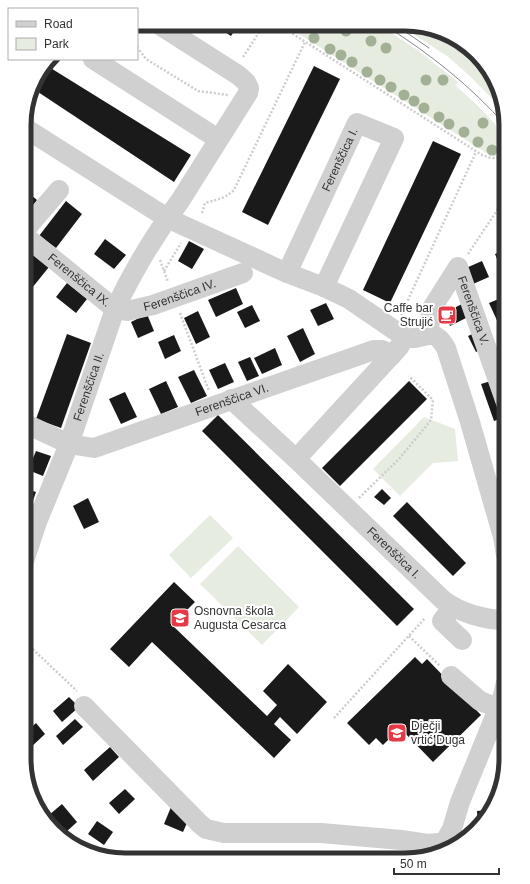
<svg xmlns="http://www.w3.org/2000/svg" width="530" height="884" viewBox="0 0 530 884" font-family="Helvetica,sans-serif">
  <rect width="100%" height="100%" fill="#fff"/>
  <g fill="#e6ecdf">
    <path d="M285,25L380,26L416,49L458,82L455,85L477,105L506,136V156H493L483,151Z"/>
    <path d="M401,26H421L482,64L498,86L503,110L470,76L447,56Z"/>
    <path d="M424,417L455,429L458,461L433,463L400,496L373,469Z"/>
    <path d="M210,515L233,538L191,578L169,555Z"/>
    <path d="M238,546L299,607L262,645L200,584Z"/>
  </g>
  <g fill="#1a1a1a">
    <path d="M214,25H238L231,36Z"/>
    <path d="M51,59H54L49,67L191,155L174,182L35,90L39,84L34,81V80Z"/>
    <path d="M314,66L340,79L268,225L242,212Z"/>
    <path d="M433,141L461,154L390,303L363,290Z"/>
    <path d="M25,190L37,200L25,216Z"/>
    <path d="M66,201L82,214L56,248L39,236Z"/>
    <path d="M105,239L126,255L114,269L94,254Z"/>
    <path d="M189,241L204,249L192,269L178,261Z"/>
    <path d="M506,249V269L502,271L495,254Z"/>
    <path d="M29,251L49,267L32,288L25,282V256Z"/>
    <path d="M482,261L489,277L473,284L466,268Z"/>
    <path d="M506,275V297L498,279Z"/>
    <path d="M67,283L87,299L76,313L56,297Z"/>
    <path d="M236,288L243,304L216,317L208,300Z"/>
    <path d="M501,298L506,308V324L500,327L489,303Z"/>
    <path d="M326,303L334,319L318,326L310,310Z"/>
    <path d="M464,303L470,316L450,326L444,313Z"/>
    <path d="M252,305L260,321L245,328L237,312Z"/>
    <path d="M198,311L210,337L196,344L184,318Z"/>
    <path d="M147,314L154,331L138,338L131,322Z"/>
    <path d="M303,328L315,354L300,362L287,336Z"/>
    <path d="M506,329V346L500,332Z"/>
    <path d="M477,332L485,348L476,352L468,336Z"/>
    <path d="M67,334L91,343L61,428L36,419Z"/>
    <path d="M174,335L181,351L165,359L158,342Z"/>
    <path d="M275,348L282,365L262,374L254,358Z"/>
    <path d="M250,357L259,376L247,381L238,362Z"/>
    <path d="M225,363L234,382L218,389L209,370Z"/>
    <path d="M194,370L207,396L191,403L178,377Z"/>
    <path d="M494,380L506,416V417L494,421L481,384Z"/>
    <path d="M166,381L178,407L161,414L149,389Z"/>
    <path d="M409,381L427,399L340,486L322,468Z"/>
    <path d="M125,392L137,417L121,424L109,399Z"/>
    <path d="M218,415L414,609L397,626L202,431Z"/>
    <path d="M506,449V465L500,451Z"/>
    <path d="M36,451L51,456L43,476L28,470Z"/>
    <path d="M24,488L36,492L29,512L24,510Z"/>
    <path d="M382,489L391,498L384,505L374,497Z"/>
    <path d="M88,498L99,522L84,529L73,506Z"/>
    <path d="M407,502L466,563L453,576L393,516Z"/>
    <path d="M174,582L195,602L172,625L267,716L277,705L263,691L288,664L327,702L297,734L280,717L274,724L291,740L274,758L152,642L129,667L110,649Z"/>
    <path d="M415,657L422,664L427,659L481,715L433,762L400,728L383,745L376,738L369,745L347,723Z"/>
    <path d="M69,697L79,707L62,722L53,711Z"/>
    <path d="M75,719L83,727L63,745L56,736Z"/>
    <path d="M36,723L45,734L29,749L24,743V734Z"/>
    <path d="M110,747L119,757L93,781L84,770Z"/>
    <path d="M125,789L135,799L119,814L109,803Z"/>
    <path d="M62,804L77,822L65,833L49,815Z"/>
    <path d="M171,807L190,816L183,832L164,824Z"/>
    <path d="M489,810L485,820L478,826L477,811Z"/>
    <path d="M97,821L113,832L104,845L88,834Z"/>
  </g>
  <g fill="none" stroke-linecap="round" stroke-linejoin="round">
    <g stroke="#cdcdcd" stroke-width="2.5" stroke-dasharray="2 2" stroke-linecap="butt">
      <path d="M279,25L482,155L491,158H506"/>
      <path d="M137,47L146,59L198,91L228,95"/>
      <path d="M243,57L264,25"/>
      <path d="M202,213L205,203C216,200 226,198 234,190L305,42"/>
      <path d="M468,254L500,206L506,189"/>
      <path d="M160,260L168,282"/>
      <path d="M164,271L181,243"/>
      <path d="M180,313L209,391"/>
      <path d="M401,315L476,152"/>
      <path d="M359,498L399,459L431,420L433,400L409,376"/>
      <path d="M409,636L440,666"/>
      <path d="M24,641L77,691"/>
      <path d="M334,718L425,618"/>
    </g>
    <g stroke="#d0d0d0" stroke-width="20">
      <path d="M463,43L468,46"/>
      <path d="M93,59L218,139"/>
      <path d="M25,128L167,218L287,273L324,287L349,299L406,338C425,341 432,324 446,348L470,422L503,537L506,555"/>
      <path d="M25,230L59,190"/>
      <path id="s1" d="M25,236L115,309L127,311L153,305L243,273"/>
      <path id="s2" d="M287,273L357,123L394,138L324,287"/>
      <path id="s3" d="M428,335L432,308L458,267L506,403"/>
      <path id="s4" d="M231,399L296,459L443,600C460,613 485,620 506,620"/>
      <path id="s5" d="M24,423L69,444L94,448L374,350H382L392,355"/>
      <path d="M296,459L400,346"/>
      <path id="s6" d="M24,561L37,522L69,444L115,309C132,273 156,233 180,201L248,93L249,88L246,82L238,75L158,24"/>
      <path d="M453,607L442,621L462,640"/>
      <path d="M451,676L480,701L498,708"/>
      <path d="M84,706L200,824L206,829L224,833H321L401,840L428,844L459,841"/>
      <path d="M440,850L452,829L460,802L502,699L506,683"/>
    </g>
    <g stroke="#888" stroke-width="1">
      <path d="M386,26C430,54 471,86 506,126"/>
      <path d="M397,26L429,48"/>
    </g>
  </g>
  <g fill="#a2b095">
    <circle cx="346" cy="31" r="5.5"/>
    <circle cx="314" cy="38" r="5.5"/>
    <circle cx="371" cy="41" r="5.5"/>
    <circle cx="386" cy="48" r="5.5"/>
    <circle cx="330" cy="49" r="5.5"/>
    <circle cx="341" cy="55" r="5.5"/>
    <circle cx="352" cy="62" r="5.5"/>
    <circle cx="367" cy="72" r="5.5"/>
    <circle cx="380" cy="80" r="5.5"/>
    <circle cx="426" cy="80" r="5.5"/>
    <circle cx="443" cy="80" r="5.5"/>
    <circle cx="391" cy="87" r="5.5"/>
    <circle cx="404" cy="95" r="5.5"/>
    <circle cx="414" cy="101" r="5.5"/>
    <circle cx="424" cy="108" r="5.5"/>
    <circle cx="439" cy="117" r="5.5"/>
    <circle cx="483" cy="123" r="5.5"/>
    <circle cx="449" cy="124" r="5.5"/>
    <circle cx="464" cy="132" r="5.5"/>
    <circle cx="478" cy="142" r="5.5"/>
    <circle cx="492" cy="150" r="5.5"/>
  </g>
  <defs>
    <g id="cafe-square" transform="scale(1)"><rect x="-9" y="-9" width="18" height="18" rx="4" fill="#e63946" stroke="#fff"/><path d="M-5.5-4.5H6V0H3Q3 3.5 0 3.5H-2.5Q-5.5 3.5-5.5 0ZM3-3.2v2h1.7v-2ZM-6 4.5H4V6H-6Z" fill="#fff"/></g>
    <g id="school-square" transform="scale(1)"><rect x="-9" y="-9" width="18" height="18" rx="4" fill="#e63946" stroke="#fff"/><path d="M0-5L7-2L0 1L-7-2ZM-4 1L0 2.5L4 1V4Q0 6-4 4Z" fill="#fff"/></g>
  </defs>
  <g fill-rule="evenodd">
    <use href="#cafe-square" x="447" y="315"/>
    <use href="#school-square" x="180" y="618"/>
    <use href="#school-square" x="397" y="733"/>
  </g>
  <g text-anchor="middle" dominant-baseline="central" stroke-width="4" stroke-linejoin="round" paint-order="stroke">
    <g font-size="12" fill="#333" stroke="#fff">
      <text stroke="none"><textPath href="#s2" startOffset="125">Ferenščica I.</textPath></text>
      <text stroke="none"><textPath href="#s1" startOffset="70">Ferenščica IX.</textPath></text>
      <text stroke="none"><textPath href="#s1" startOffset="183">Ferenščica IV.</textPath></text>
      <text stroke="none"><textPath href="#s3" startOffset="122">Ferenščica V.</textPath></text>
      <text stroke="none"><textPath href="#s6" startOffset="186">Ferenščica II.</textPath></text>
      <text stroke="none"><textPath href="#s5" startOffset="221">Ferenščica VI.</textPath></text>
      <text stroke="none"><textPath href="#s4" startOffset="224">Ferenščica I.</textPath></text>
    </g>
    <g font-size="12" fill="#333" stroke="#fff" text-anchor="start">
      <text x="433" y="308" text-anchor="end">Caffe bar<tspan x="433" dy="14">Strujić</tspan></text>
      <text x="194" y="611">Osnovna škola<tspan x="194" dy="14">Augusta Cesarca</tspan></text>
      <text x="411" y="726">Dječji<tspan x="411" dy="14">vrtić Duga</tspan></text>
    </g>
  </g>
  <path d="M0 0H530V884H0ZM125 31H405A94 94 0 0 1 499 125V759A94 94 0 0 1 405 853H125A94 94 0 0 1 31 759V125A94 94 0 0 1 125 31Z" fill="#fff" fill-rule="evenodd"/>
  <path fill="none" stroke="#333" stroke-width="5" d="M125 31H405A94 94 0 0 1 499 125V759A94 94 0 0 1 405 853H125A94 94 0 0 1 31 759V125A94 94 0 0 1 125 31Z"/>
  <rect x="8" y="8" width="130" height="52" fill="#ffffff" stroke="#adadad"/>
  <rect x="16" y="21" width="20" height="6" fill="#d0d0d0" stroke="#adadad"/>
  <text x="44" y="28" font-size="12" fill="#333333">Road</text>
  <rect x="16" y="38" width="20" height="12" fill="#e6ecdf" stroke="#adadad"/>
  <text x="44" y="48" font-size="12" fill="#333333">Park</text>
  <path d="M394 868v6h105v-6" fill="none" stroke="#333333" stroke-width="2"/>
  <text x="400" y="868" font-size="12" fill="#333333" stroke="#ffffff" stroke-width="3" paint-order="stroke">50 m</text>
</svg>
